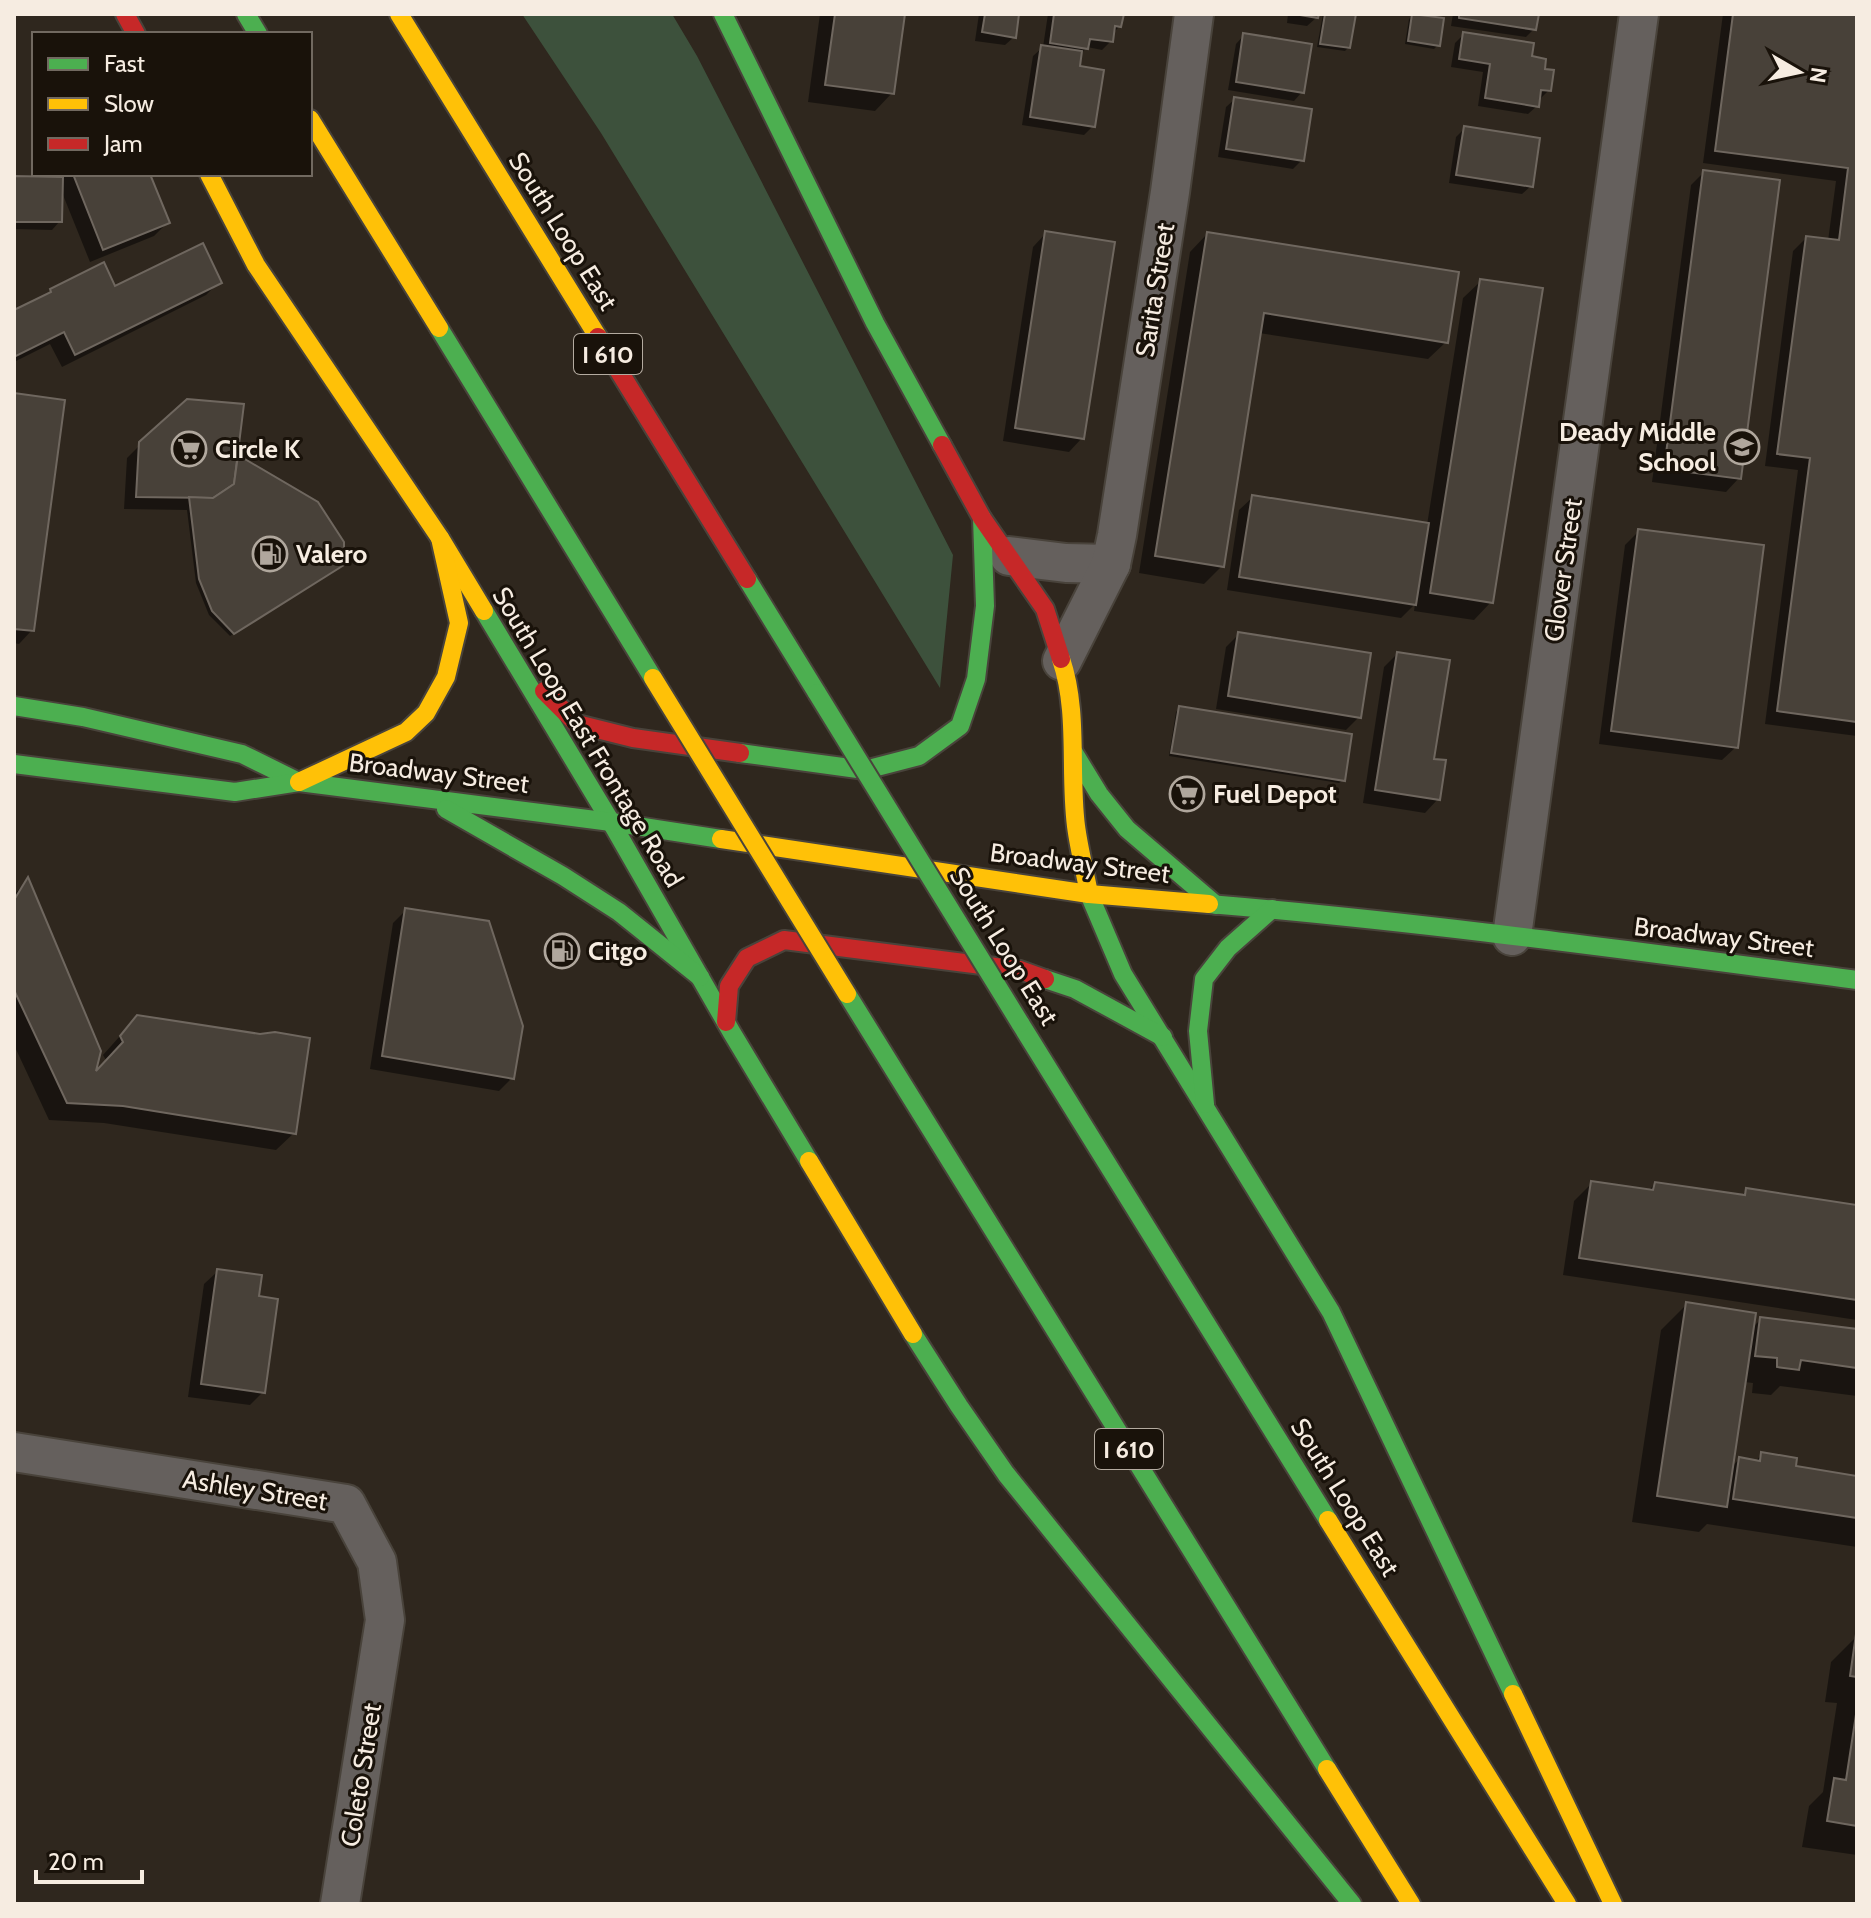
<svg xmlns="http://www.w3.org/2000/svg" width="1871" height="1918" viewBox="0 0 1871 1918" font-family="Cabin,sans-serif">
  <rect width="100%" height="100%" fill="#2f271e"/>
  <path fill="#3d513c" d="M522,14H672L697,56L953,555L940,688L601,133Z"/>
  <g fill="#0007">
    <path d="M820,14H903L892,93L875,111L808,102Z"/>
    <path d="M979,14H1017L1014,37L1005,45L975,41Z"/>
    <path d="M1048,14H1121L1120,26L1112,34L1111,41L1102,50L1087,47L1080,55L1078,68L1093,126L1084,135L1022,125L1033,56L1043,47Z"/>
    <path d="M1288,14H1317L1316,18L1307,26L1287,23Z"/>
    <path d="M1323,14H1342L1349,47L1345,51L1317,47Z"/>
    <path d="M1453,14H1541L1538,17L1534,29L1526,37L1451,26Z"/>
    <path d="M1723,14H1831L1857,17V736L1765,724L1798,470L1765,466L1793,251L1806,238L1828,241L1836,181L1703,163Z"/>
    <path d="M1413,15L1438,45L1434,49L1405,44L1409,19Z"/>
    <path d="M1464,34L1530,58L1542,70L1549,90L1540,99H1538L1537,106L1528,114L1478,106L1483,72L1451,67L1455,43Z"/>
    <path d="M1244,35L1302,92L1294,101L1228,90L1236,44Z"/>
    <path d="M1235,99L1302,160L1293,169L1218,157L1226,107Z"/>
    <path d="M1465,128L1531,186L1522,194L1449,183L1456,137Z"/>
    <path d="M1704,172L1739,478L1726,492L1652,482L1691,185Z"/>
    <path d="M66,174H148L167,223L154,236L90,262L61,190L60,221L52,230L14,229V178L61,179Z"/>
    <path d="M1046,233L1082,438L1069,452L1003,441L1033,247Z"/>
    <path d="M1207,234L1446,342L1428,359L1259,333L1222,566L1204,584L1139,573L1190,252Z"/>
    <path d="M1481,281L1491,602L1474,620L1414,611L1415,604L1401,618L1227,590L1239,510L1253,497L1427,525L1463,298Z"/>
    <path d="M219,282L206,295L62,367L50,344L14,362V313L44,298L51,291L114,289Z"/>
    <path d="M14,395L32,630L19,644L14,643Z"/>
    <path d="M141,444L235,461L238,458L338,569L230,636L209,615L196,583L187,510L124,509L127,458Z"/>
    <path d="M1639,531L1736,747L1722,760L1599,744L1625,545Z"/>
    <path d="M1239,634L1359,717L1346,730L1216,709L1226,647Z"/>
    <path d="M1397,654L1438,799L1425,813L1363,803L1384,667Z"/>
    <path d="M1180,708L1343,780L1339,783L1169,756L1176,712Z"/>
    <path d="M28,881L92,1077L107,1062L103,1055L137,1017L294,1133L276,1150L104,1123L49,1120L14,1045V894Z"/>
    <path d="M406,910L512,1078L499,1091L370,1069L393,923Z"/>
    <path d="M1592,1183L1648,1191L1655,1184L1740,1197L1747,1190L1857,1207V1320L1563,1275L1574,1201Z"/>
    <path d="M218,1271L257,1298L263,1392L250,1405L188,1397L204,1284Z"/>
    <path d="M1687,1304L1752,1328L1761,1319L1857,1331V1396L1780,1386L1771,1395L1752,1393L1753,1383L1744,1382L1731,1468L1739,1459L1755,1462L1762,1454L1794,1468L1857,1478V1547L1707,1524L1699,1532L1632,1522L1661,1330Z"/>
    <path d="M1857,1636V1855L1802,1847L1809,1806L1823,1792L1837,1703L1825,1702L1831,1662Z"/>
  </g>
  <g fill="#484139" stroke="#6f675f" stroke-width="2">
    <path d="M835,14H905L894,94L825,85Z"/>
    <path d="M985,14H1019L1016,38L982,32Z"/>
    <path d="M1054,14H1124L1121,27L1115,26L1113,42L1090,39L1088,49L1050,43Z"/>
    <path d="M1294,14H1319L1318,18Z"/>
    <path d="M1325,14H1356L1350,48L1320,44Z"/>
    <path d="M1412,14L1444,18L1440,46L1408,41Z"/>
    <path d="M1459,14H1539L1536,30L1459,18Z"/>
    <path d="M1733,14L1857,15V722L1777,711L1810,458L1777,454L1806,236L1839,240L1848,168L1715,151Z"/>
    <path d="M1463,32L1534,43L1532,56L1546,59L1545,69L1554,70L1551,91L1541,90L1539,107L1485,98L1490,64L1459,59Z"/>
    <path d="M1243,33L1312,44L1304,93L1236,82Z"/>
    <path d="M1041,45L1082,51L1080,66L1104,70L1095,127L1030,117Z"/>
    <path d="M1234,97L1312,109L1304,161L1226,149Z"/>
    <path d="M1464,126L1540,138L1533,187L1456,175Z"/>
    <path d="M1703,170L1780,180L1741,479L1664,469Z"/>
    <path d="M73,174H150L170,223L103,250Z"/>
    <path d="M14,176L63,177L62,222H14Z"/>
    <path d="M1045,231L1115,242L1084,439L1015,428Z"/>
    <path d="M1207,232L1459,272L1448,343L1264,313L1224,567L1155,556Z"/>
    <path d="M203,243L222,283L75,355L64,332L14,357V310L51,292L50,289L104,262L115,286Z"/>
    <path d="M1480,279L1543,288L1493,603L1430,593Z"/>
    <path d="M14,393L65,400L34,631L14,629Z"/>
    <path d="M187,399L244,404L234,484L213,498L136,497L139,442Z"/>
    <path d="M238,455L318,502L344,542V565L234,634L212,611L199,579L189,497L213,498L234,484Z"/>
    <path d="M1252,495L1429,523L1416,605L1239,577Z"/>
    <path d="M1638,529L1764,545L1738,748L1611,731Z"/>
    <path d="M1238,632L1371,653L1361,718L1228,696Z"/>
    <path d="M1397,652L1450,660L1434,759L1446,760L1440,800L1375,790Z"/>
    <path d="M1179,706L1352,734L1345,781L1171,753Z"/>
    <path d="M28,877L101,1051L96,1071L123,1042L120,1036L137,1015L260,1034L275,1032L310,1038L296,1134L123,1106L67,1103L14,990V900Z"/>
    <path d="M405,908L489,921L523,1026L514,1079L382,1056Z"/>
    <path d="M1591,1181L1653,1190L1655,1182L1745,1195L1746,1188L1857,1205V1300L1579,1258Z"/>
    <path d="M217,1269L262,1275L259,1296L278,1299L265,1393L201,1384Z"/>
    <path d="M1686,1302L1756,1313L1727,1507L1657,1496Z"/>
    <path d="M1760,1317L1857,1329V1368L1801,1360L1799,1370L1777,1367V1358L1755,1356Z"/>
    <path d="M1761,1452L1797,1458L1796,1466L1857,1476V1518L1733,1499L1739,1457L1760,1461Z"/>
    <path d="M1856,1634H1857V1677L1850,1676Z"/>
    <path d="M1857,1708V1826L1827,1821L1834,1778L1846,1780Z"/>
  </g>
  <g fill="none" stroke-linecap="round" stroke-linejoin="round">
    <g stroke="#49433b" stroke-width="42">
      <g id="street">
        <path d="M1009,556L1066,563L1111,564"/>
        <path d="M1062,661L1111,564L1117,535L1170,192L1194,14"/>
        <path d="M1512,936L1639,14"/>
        <path d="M14,1452L346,1504L377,1562L385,1620L340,1904"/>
      </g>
    </g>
    <g stroke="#49433b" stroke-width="22">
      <g id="fast">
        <path d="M246,14L258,34"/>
        <path d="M723,14L875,323L942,445"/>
        <path d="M439,328L653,678"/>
        <path d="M747,579L817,693"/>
        <path d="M484,611L611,822L732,1033L809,1161"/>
        <path d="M14,706L83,717L242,754L299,782"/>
        <path d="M740,753L865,770L919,756L960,726L976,679L985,606L982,518"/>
        <path d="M1074,753L1099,794L1127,829L1216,905"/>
        <path d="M14,764L235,792L299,782L611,822L721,839"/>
        <path d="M446,809L563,876L619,912L700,977"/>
        <path d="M1089,894L1123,974L1331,1312L1513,1694"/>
        <path d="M1209,904C1426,922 1641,952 1857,980"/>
        <path d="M1045,979L1075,989L1163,1037"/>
        <path d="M847,994L1327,1769"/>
        <path d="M1020,1023L1328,1520"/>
        <path d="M1205,1104L1198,1031L1204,979L1228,948L1272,909"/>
        <path d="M913,1334L959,1406L1006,1474L1352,1904"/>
      </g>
    </g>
    <g stroke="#49433b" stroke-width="22">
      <g id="slow">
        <path d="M399,14L598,337"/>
        <path d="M310,119L439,328"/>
        <path d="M209,174L256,265L440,538L484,611"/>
        <path d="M1061,659C1079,712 1069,771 1076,826C1079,849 1085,872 1089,894"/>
        <path d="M299,782L406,732L426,713L446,677L459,623L440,538"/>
        <path d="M721,839L1089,894L1209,904"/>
        <path d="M809,1161L913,1334"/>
        <path d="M1328,1520L1567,1904"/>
        <path d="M1513,1694L1613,1904"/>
        <path d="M1327,1769L1411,1904"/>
      </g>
    </g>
    <g stroke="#49433b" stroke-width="22">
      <g id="jam">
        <path d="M125,14L136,34"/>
        <path d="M598,337L747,579"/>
        <path d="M942,445L982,518L1045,609L1061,659"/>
        <path d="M544,691L577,724L633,738L740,753"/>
        <path d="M726,1022L729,986L747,958L784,940L1020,970L1045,979"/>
      </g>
    </g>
    <use href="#street" stroke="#65605d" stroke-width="38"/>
    <use href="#fast" stroke="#4caf50" stroke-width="18"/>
    <use href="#slow" stroke="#ffc107" stroke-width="18"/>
    <use href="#jam" stroke="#c62828" stroke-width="18"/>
    <g stroke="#49433b" stroke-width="22" stroke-linecap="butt">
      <path id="fast-bridge" d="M817,693L1020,1023"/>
    </g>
    <g stroke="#49433b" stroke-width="22" stroke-linecap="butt">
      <path id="slow-bridge" d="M653,678L847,994"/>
    </g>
    <use href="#fast-bridge" stroke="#4caf50" stroke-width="18"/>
    <use href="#slow-bridge" stroke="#ffc107" stroke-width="18"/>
  </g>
  <defs>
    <g id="school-ring" transform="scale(1.8)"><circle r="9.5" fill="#19120a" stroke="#b0a79d" stroke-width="1.5"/><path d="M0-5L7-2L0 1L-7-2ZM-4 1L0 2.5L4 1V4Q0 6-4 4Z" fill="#b0a79d"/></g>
    <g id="supermarket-ring" transform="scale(1.8)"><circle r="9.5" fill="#19120a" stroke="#b0a79d" stroke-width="1.5"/><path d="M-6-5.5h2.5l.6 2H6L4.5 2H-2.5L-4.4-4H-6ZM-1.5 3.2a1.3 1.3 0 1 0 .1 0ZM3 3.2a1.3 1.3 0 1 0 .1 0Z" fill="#b0a79d"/></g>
    <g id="fuel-ring" transform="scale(1.8)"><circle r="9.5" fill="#19120a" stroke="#b0a79d" stroke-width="1.5"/><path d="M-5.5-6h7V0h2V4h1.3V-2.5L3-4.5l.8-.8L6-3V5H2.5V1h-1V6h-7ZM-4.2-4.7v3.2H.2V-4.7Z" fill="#b0a79d"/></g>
  </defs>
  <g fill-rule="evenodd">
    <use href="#school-ring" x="1742" y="447"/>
    <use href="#supermarket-ring" x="189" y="449"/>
    <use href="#fuel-ring" x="270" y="554"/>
    <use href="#supermarket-ring" x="1187" y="794"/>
    <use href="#fuel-ring" x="562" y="951"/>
  </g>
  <g text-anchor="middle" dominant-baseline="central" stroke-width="6" stroke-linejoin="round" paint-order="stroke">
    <g fill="#19120a" stroke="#b4aba0" stroke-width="2">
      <rect x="574" y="334" width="68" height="40" rx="6"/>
      <rect x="1095" y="1429" width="68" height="40" rx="6"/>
    </g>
    <g font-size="24" font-weight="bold" fill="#f6ece1">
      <text x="608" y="354">I 610</text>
      <text x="1129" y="1449">I 610</text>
    </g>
    <g font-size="26" fill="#f6ece1" stroke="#19120a">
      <text transform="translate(563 231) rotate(58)">South Loop East</text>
      <text transform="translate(1155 290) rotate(-81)">Sarita Street</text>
      <text transform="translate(1563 570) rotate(-82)">Glover Street</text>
      <text transform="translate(588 737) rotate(59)">South Loop East Frontage Road</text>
      <text transform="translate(439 773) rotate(7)">Broadway Street</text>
      <text transform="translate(1080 863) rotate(7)">Broadway Street</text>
      <text transform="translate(1724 937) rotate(7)">Broadway Street</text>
      <text transform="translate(1004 946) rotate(58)">South Loop East</text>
      <text transform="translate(255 1490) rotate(9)">Ashley Street</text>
      <text transform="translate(1345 1497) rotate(58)">South Loop East</text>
      <text transform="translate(361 1775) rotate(-81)">Coleto Street</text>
    </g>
    <g font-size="26" font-weight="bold" fill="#f6ece1" stroke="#19120a" text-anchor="start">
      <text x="1716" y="432" text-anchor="end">Deady Middle<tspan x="1716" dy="30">School</tspan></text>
      <text x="215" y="449">Circle K</text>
      <text x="296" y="554">Valero</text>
      <text x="1213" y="794">Fuel Depot</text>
      <text x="588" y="951">Citgo</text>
    </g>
  </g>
  <rect width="1871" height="1918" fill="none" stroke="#f6ece1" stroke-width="32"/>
  <rect x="32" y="32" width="280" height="144" fill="#19120a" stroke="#716960" stroke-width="2"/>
  <rect x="48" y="58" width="40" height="12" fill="#4caf50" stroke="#716960" stroke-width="2"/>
  <text x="104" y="72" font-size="24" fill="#f6ece1">Fast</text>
  <rect x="48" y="98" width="40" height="12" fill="#ffc107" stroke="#716960" stroke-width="2"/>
  <text x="104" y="112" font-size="24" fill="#f6ece1">Slow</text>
  <rect x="48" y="138" width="40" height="12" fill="#c62828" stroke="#716960" stroke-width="2"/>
  <text x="104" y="152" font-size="24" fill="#f6ece1">Jam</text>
  <g transform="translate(1799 72) rotate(99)" stroke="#19120a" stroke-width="6" paint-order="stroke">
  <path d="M0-6L14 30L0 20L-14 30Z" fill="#f6ece1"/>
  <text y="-12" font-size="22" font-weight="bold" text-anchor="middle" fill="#f6ece1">N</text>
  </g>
  <path d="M36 1870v12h106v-12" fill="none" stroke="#f6ece1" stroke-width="4"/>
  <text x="48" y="1870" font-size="24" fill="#f6ece1" stroke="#19120a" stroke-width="6" paint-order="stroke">20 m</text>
</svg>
